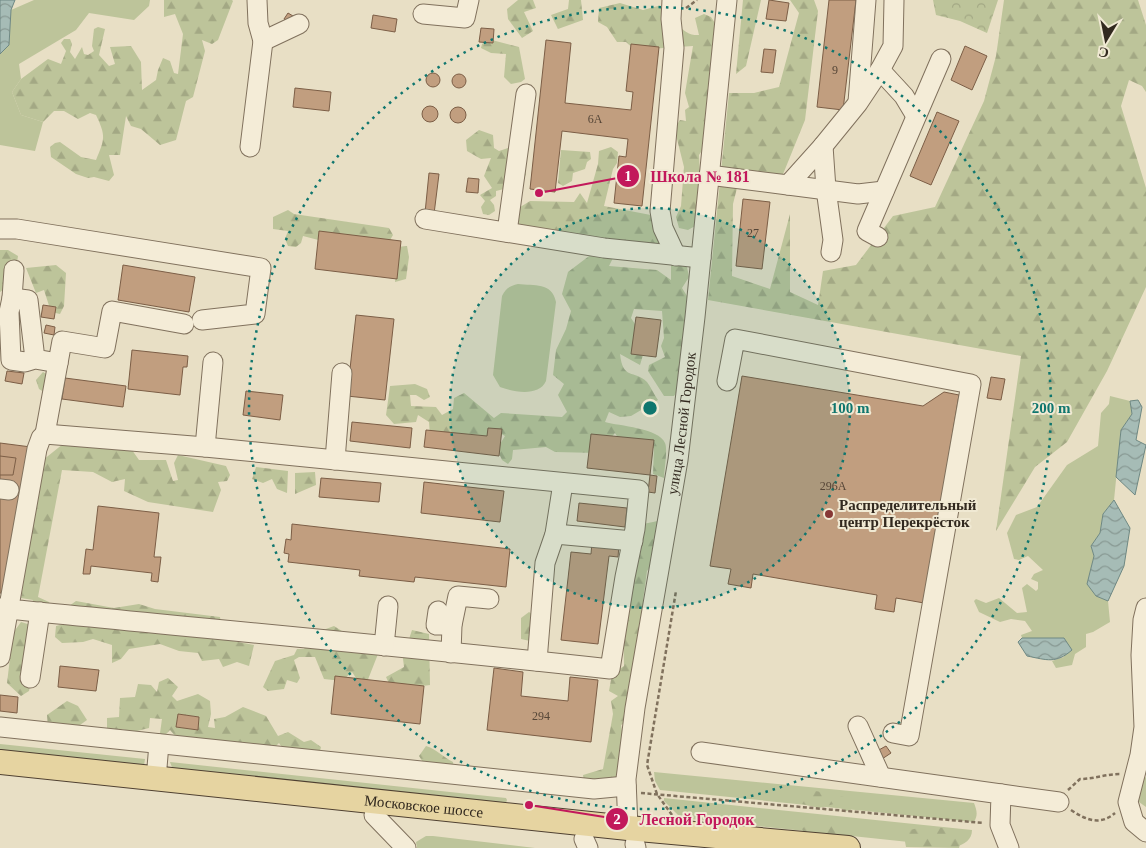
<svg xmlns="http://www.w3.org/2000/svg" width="1146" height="848" viewBox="0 0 1146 848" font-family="'Times New Roman',serif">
  <defs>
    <pattern id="forest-firs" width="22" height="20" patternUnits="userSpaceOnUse" patternTransform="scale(1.25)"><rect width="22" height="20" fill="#bdc49a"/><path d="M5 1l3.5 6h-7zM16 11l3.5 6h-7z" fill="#a3a884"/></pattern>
    <pattern id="park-crowns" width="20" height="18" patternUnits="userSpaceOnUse" patternTransform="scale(1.25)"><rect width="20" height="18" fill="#bdc49a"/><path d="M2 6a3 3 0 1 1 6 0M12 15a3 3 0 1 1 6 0" fill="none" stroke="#a3a884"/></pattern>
    <pattern id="water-waves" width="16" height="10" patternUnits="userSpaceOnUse" patternTransform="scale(1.25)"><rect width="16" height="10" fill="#a6bcb6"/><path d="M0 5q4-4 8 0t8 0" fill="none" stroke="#889993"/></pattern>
  </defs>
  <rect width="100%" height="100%" fill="#e8dfc5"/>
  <g fill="#bdc49a">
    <path d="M34,0H150L149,6L134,20L89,13L76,30L19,64L21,79L12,92L21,115L43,122L35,151L0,145V54L9,45L11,10Z"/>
    <path d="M518,284C534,286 552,282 556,302L546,381C539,397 513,392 500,387L493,375L502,296C506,288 510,286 518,284Z"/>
    <path d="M1110,396L1130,401L1132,414L1121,430L1114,500L1103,514L1100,533L1091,546L1094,556L1087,584L1096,596L1108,601L1110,622L1093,632L1086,634V647L1075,654L1072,665L1056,668L1052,661L1064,657L1059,639L1022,638L1021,635L1032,631L1025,621L1011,619L1000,622L979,612L974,601L976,599L986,603L999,598L1017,613L1027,612L1022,588L1027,584L1036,591L1038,589V582L1031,579L1034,574L1043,570L1028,556L1019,560L1014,559L1007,533L1016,515L1037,507L1067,465L1098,446L1101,413L1109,404Z"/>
    <path d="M0,744L145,759L144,766L0,752Z"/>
    <path d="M170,762L506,798L507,800L506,803L173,770Z"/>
    <path d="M654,772L974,803C977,811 978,815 974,822L660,790L655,781Z"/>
    <path d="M1146,777V807L1139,802L1140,781Z"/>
    <path d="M664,798L972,830C972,840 964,844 956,847L681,818L664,801Z"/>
    <path d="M426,836H433L535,848H417L416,842Z"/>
  </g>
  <g fill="url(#forest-firs)" fill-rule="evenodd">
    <path d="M164,0H232L233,1L218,40L212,44L202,40L205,51L193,97L186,101L176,140L160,145L141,129L131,126L126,116L120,155H109L114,175L109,181L94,177L88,178L76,174L51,157L50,147L55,143L60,142L81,157L96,160C105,139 106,136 96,115L90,113L78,119L64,111H54L43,122L21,115L12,92L21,79L48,59L61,64L66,51L61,43L64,39H70L72,44L70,52L75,59L82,47L84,54L88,55L94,51L92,46L94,29L98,27L105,29L99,55L109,66L115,64L110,47L131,46L141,62L142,90L156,80L158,70L163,58L170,61L174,73L178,74L183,34L175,14L164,17Z"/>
    <path d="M518,0H533L536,8L524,12L533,31L522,38L508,19L507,9Z"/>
    <path d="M569,0H581L583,20L558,29L551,15L568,9Z"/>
    <path d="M743,0H761L746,66L736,74Z"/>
    <path d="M790,0H814L818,11L805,120L777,189L737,188L733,204L732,276L770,289L790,214V292L818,305L823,271L856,265L893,216L935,207L984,101L996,56L1004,0H1138L1146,25V92L1142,86L1129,80L1121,106L1146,188V287L1107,371L1067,442L1035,467L996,531L1021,356L708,300L729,93H754L779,87L799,13Z"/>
    <path d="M620,3L643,10L658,6L668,9C676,21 682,36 699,35L695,18L704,14L711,17L715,23L703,149L699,155L700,176L695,226L688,230L679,228L676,217L681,206L684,167L677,139L676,126L680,120L686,121L685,110L689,107L685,93L693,46L635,50L626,42H617L607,27L598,22L599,8Z"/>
    <path d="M488,39L519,47L525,79L521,82L511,84L504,77L506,54L491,53L481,48L482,44Z"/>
    <path d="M479,130L493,135L494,148L499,151L508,148L523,157L526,175L508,188L496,191V196L490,200L494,205L495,211L489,215L483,214L481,207L485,201L480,195L492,188L484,176L491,158L481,159L467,151L466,140Z"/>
    <path d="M611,147L618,152L617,163L613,169L604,206L656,216L667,244L657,257L622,240L609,266L657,270L671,280V265L678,261L687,267L689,277L682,288L687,296L691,333L683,382L674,396H664L648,371L649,365L665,357L661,346L664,338L662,311L634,309L631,318L647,342L640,365L620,354C623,381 634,369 647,382C651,387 654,395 658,400L631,416L620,417L609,412L605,422C619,426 659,428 665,443C668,450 664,470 664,478L653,474L654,448C635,450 626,452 615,433L598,453L555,452L546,447L513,450L512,459L508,464L502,460L497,449L505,436L496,431L492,441L430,436L429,422L418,415L416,422L394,424L386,415L390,386L415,384L427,389L430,397L424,400L416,395H410L411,406L436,407L442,415L453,409L454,398L464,393L494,418L501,413L562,417L567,412L558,395L564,384L553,375L556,350L566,329L571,311L562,294L568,272L597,250L514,224L517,209L530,201L574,202L580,193L587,203L598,164L599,151Z"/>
    <path d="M561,150L590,152L591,159L587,162L585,169L573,173L572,181L563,186L558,183Z"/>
    <path d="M288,210L294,214L389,228L393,235L386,247L326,242L303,236L301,243L296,247L288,246L285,239L288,231L273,229V217Z"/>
    <path d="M407,246L409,257L406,279L395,282L398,247Z"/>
    <path d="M0,250H8L18,256L14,282L0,292Z"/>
    <path d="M56,265L66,273L64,306L60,314L51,312L44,290L36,293L26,268Z"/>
    <path d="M43,372L48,375L44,392L39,389L36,380Z"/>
    <path d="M63,444L132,450L139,460H166L173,481L178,480L174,463L178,455L226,466L230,475L227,481L218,482L221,490L213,512L148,502L124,491L125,479L112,482L93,472L62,470L38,597L49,602L50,610L43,618L47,628L40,634L29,691L21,696L7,683L13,633L21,622L31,625L29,613L33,600L21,598L43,460Z"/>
    <path d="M256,467L288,471L287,493L277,489L272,479L263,483L252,479Z"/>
    <path d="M315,472L316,485L295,494V473Z"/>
    <path d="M658,521L661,524L666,545L647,571L643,600L649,618L636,717L621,725L624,742L617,778L586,792L583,775L603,769L613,714L611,701L618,696L609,691L612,674L624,666L623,621L643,524Z"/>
    <path d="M76,601L114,608L139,604L155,609L220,617L223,634L212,637L254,645L249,666L237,662L223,667L219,659L202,661L198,653L179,651L160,644L129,649L121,659L112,663V645L93,639L83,642L62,643L55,637L56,626L68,623L69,606Z"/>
    <path d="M529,612L536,617L530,641L521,639V618Z"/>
    <path d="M334,626L378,654L367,682L360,684L352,672L342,681L324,679L315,657H299L294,660L300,678L297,683L287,680L284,689L268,691L263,687L275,661L294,655L297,649H304L315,633Z"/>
    <path d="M412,630L429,634L430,685L392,690L386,677L404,667L401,642L409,639Z"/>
    <path d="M168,678L178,687L172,696L177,701L198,694L210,701L211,714L208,727L215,728L214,719L225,717L243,707L266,716L278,736L288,732L304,742L311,740L321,747L318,759L287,755L279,743L271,751L178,739L170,730L164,736L160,733L162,719L150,718L149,728L133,732L122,729L114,735L107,731V718L119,717L120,698L135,697L138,684L151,685L157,692L159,682ZM178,714L199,717L198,730L176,727Z"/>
    <path d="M67,701L78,706L87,720L73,730L48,729L47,715Z"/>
    <path d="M426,746C436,749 443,757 453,762L454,770L426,767L419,756Z"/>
    <path d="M811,790L849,798L851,810L846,811L834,804L819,808L802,804L804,798Z"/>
    <path d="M809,822L849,827V842L809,841L802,829Z"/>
    <path d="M929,826L956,830L961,841L959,848L906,847L904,836L909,830Z"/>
  </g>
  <path fill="url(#park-crowns)" d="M933,0H998L987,33L960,21L936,15Z"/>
  <g fill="url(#water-waves)" stroke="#6e8883">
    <path d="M0,0H15L11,10L9,45L0,54Z"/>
    <path d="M1138,400L1142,407L1136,440L1146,445L1135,495L1116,477L1121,430L1132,414L1130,401Z"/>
    <path d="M1114,500L1130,528L1124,566L1108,601L1096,596L1087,584L1094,556L1091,546L1100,533L1103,514Z"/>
    <path d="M1022,638H1064L1072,650C1056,664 1047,660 1027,656L1018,642Z"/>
  </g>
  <g fill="#c19e7f" stroke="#7c5e46">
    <path d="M769,0L789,3L786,21L766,19Z"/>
    <path d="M829,0H856L843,110L817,107Z"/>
    <path d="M288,13L293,16L289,22L284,19Z"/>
    <path d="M373,15L397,19L395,32L371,28Z"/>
    <path d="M481,28L494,29L493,43L479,42Z"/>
    <path d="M546,40L571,43L565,103L631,110L633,92L626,91L631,44L659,47L642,206L614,203L619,156L626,157L628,139L562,131L555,192L530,189Z"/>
    <path d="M965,46L987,56L972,90L951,80Z"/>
    <path d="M764,49L776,50L773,73L761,72Z"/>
    <circle cx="433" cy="80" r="7"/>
    <circle cx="459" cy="81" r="7"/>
    <path d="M295,88L331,92L329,111L293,107Z"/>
    <circle cx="430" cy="114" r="8"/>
    <circle cx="458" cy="115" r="8"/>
    <path d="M937,112L959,121L931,185L910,176Z"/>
    <path d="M429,173L439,174L434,214L425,213Z"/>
    <path d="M468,178L479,179L478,193L466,192Z"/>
    <path d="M743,199L770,202L762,269L736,266Z"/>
    <path d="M319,231L401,241L397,279L315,269Z"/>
    <path d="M123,265L195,277L189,312L118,300Z"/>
    <path d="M43,305L56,307L54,319L41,317Z"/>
    <path d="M356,315L394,319L385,400L347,396Z"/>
    <path d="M636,317L661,320L656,357L631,354Z"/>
    <path d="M46,325L55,327L54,335L44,333Z"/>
    <path d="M132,350L188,356L187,367H183L180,395L128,389Z"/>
    <path d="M7,371L24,373L22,384L5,381Z"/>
    <path d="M742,376L923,406L944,392L959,395L924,603L896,598L894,612L875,609L877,595L753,574L751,588L728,584L731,569L710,566Z"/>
    <path d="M991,377L1005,379L1001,400L987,398Z"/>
    <path d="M65,378L126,386L123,407L62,399Z"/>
    <path d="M246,391L283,395L280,420L243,415Z"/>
    <path d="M352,422L412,428L410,448L350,441Z"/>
    <path d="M488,428L502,429L499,456L424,447L426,430L487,436Z"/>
    <path d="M591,434L654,440L650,475L587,468Z"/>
    <path d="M0,443L31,447L8,594L0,593Z"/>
    <path d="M0,456L16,458L13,475H0Z"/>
    <path d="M650,475L657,476L655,493L648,492Z"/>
    <path d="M321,478L381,483L379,502L319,497Z"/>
    <path d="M424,482L504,491L500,522L421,513Z"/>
    <path d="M579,503L627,508L625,527L577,521Z"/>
    <path d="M98,506L159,513L154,557H161L158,582L151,581L152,573L91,566L90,574H83L86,549L93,550Z"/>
    <path d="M292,524L510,549L506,587L415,577L414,582L359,576L360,570L288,562L289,554L284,553L286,539L291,540Z"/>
    <path d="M592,542L619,545L618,557L609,556L598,644L561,640L571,552L591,554Z"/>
    <path d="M60,666L99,670L96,691L58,687Z"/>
    <path d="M494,668L523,672L521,696L568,701L570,677L598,680L591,742L487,730Z"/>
    <path d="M335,676L424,686L420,724L331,714Z"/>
    <path d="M0,695L18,697L17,713L0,711Z"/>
    <path d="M178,714L199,717L198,730L176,727Z"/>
    <path d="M886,746L891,753L882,759L877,751Z"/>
  </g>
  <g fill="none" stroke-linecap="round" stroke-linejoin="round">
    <g stroke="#80715d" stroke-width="21">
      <g id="minor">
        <path d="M672,0L671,19L674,48L660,211L663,228L676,256"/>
        <path d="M423,14L465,18L469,0"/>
        <path d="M263,41L299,24"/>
        <path d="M880,70L904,96L916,116"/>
        <path d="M858,102L866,0"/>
        <path d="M823,146L826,189L833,240L831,252"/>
        <path d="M250,147L263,41L258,23L257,0"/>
        <path d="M709,175L788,185L823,146L858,103L880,70L893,46L894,0"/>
        <path d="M788,185L858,194L884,191"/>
        <path d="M425,219L604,248L701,258"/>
        <path d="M0,229H17L261,268L255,314L202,320"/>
        <path d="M507,232L526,94"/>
        <path d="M878,237L867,231L941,59"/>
        <path d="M12,298L14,270"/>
        <path d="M35,359L28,300L12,298L9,312L11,360L25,362L35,359L58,363"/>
        <path d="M727,381L735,339L971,384L909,736L893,733"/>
        <path d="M45,434L62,341L105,348L112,311L184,324"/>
        <path d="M205,447L213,362"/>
        <path d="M335,460L342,373"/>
        <path d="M0,489L9,490"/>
        <path d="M555,534L633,541"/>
        <path d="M0,608L8,609C209,629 410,647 610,669L625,577L635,529L639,490L205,447L45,434L41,438L37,449L0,657"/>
        <path d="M1146,608L1143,620L1141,655L1144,727L1140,755L1128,802L1134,822L1146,832"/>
        <path d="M438,611L436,625H452"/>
        <path d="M384,646L388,606"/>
        <path d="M451,653L452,625L458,596L489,599"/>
        <path d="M537,661L545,563L555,534L563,483"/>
        <path d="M30,678L40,612"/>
        <path d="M858,726L881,777"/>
        <path d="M0,727L594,789L626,786"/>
        <path d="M701,752L1001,794L1000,825L1009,848"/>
        <path d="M156,779L159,744"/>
        <path d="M1001,794L1059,802"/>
        <path d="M374,815L406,848"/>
        <path id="s1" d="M628,828L626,779L635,708L678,460L695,317L727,0"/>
        <path d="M584,839L588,848"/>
        <path d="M635,844L636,848"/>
      </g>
    </g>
    <g stroke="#4f4031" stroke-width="26">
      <g id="major">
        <path id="s2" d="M0,762L628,828L848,848"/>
      </g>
    </g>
    <g stroke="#80715d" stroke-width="2.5" stroke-dasharray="4 2.5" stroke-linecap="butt">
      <path d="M686,8L697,0"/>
      <path d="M1068,790L1080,779C1094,779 1106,774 1120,774"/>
      <path d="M641,793L984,823"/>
      <path d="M1071,810C1086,820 1100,826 1115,813"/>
      <path d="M672,815L657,794L647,765L676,591"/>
    </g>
    <use href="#minor" stroke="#f4ecd7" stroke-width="19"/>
    <use href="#major" stroke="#e6d4a1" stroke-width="24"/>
  </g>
  <circle cx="650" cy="408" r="200" fill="#0f766e" fill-opacity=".12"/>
  <g fill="none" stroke="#0f766e" stroke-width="2.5" stroke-dasharray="2.5 5">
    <circle cx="650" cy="408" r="200"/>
    <circle cx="650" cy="408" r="401"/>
  </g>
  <circle fill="#873835" stroke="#f0e9d3" stroke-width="2" cx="829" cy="514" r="5"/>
  <g text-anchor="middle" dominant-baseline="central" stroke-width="4" stroke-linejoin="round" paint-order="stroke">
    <g font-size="12" fill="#564637">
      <text x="835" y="70">9</text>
      <text x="595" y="119">6А</text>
      <text x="753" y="233">27</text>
      <text x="833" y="486">296А</text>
      <text x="541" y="716">294</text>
    </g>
    <g font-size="15" fill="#32291f" stroke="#f0e9d3">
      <text stroke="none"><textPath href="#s1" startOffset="409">улица Лесной Городок</textPath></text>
      <text stroke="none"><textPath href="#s2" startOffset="426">Московское шоссе</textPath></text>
    </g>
    <g font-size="15" font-weight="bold" fill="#32291f" stroke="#f0e9d3" text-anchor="start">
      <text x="839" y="505">Распределительный<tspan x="839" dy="17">центр Перекрёсток</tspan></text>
    </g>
  </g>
  <circle cx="650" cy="408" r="8" fill="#0f766e" stroke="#f0e9d3" stroke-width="2.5"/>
  <g font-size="15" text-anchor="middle" font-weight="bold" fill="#0f766e" stroke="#f0e9d3" stroke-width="4" stroke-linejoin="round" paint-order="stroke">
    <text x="850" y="413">100 m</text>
    <text x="1051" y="413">200 m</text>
  </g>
  <path fill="none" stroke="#c2185b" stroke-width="2" d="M539 193L628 176M529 805L617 819"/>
  <g fill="#c2185b" stroke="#f0e9d3" stroke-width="2">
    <circle cx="539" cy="193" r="5"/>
    <circle cx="529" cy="805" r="5"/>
    <circle cx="628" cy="176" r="12"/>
    <circle cx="617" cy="819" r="12"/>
  </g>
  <g font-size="15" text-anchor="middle" font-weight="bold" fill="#fff">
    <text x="628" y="181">1</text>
    <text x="617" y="824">2</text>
  </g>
  <g font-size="16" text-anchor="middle" font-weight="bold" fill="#c2185b" stroke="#f0e9d3" stroke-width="4" stroke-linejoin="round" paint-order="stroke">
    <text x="700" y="182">Школа № 181</text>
    <text x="697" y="825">Лесной Городок</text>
  </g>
  <g transform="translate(1106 40) rotate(190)" stroke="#f0e9d3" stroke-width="4" paint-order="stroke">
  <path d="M0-4L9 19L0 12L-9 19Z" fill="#32291f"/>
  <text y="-8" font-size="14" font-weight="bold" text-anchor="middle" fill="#32291f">С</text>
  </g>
</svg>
